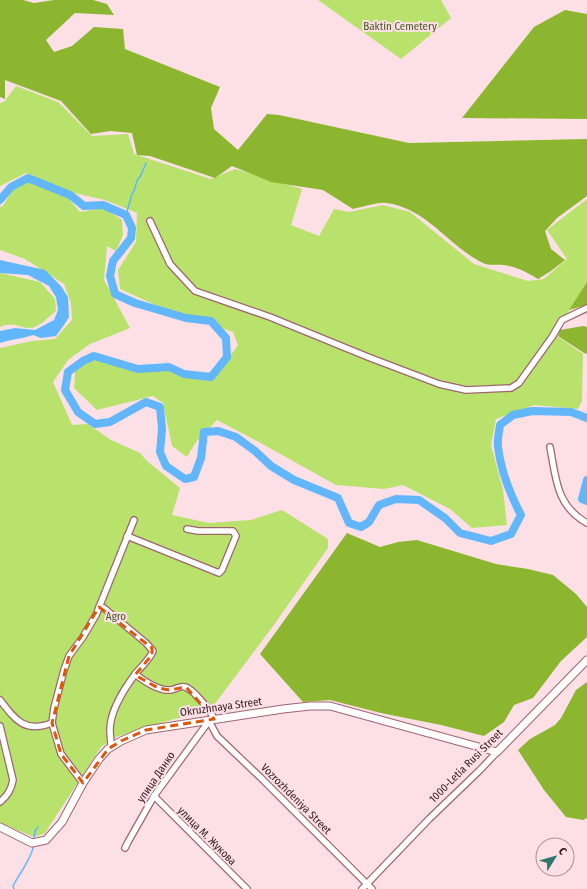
<svg xmlns="http://www.w3.org/2000/svg" width="587" height="889" viewBox="0 0 587 889" font-family="'Fira Sans Condensed',sans-serif">
  <rect width="100%" height="100%" fill="#fce0e5"/>
  <g fill="#b8e26b">
    <path d="M318,0H441L451,18L401,59Z"/>
    <path d="M16,86L58,102L92,136L128,134L134,154L211,179L235,169L302,189L291,225L319,236L334,209L349,212L383,205L410,212L474,264L528,281L544,279L567,259L547,230L587,199V282L568,313L557,336L583,354L582,401L578,409L534,405L496,419L491,445L503,490L507,525L472,528L450,509L403,485L384,489L336,485L257,441L217,420L196,442L187,457L172,446L163,403L153,396L97,410L74,388L75,371L93,359L119,365L165,368L212,380L238,345L233,332L162,308L120,289L118,270L136,242L137,213L105,200L74,193L26,173L0,186V103L4,102Z"/>
    <path d="M29,181L68,198L80,212L103,208L122,220L123,235L116,251L107,246L104,280L130,328L90,344L68,360L53,382L72,425L88,424L111,440L140,453L147,461L180,488L172,515L209,523L251,520L282,510L328,539V548L276,622L208,713L174,719L116,737L101,747L45,833L34,837L0,823V348L32,341L55,339L72,320L71,303L64,284L25,259L0,250V207L3,206L13,189Z"/>
    <path d="M0,273L40,282L55,299L56,311C49,316 39,328 30,328C17,328 15,321 0,327Z"/>
  </g>
  <g fill="#8cb62f">
    <path d="M0,0H23L34,3L54,0H93L107,4L114,15L75,13L46,40L54,52L72,46L94,27L123,29L125,49L220,87L211,108L214,129L238,150L267,114L279,115L409,143L587,139V196L557,218L545,231L551,249L565,260L551,271L538,279C527,272 517,267 504,265C497,264 489,266 483,263C448,246 427,208 386,203C378,202 362,207 353,209L323,190L271,182L232,166L215,178L150,156L137,155L132,133L110,131L91,134L61,101L5,80V99L0,97Z"/>
    <path d="M565,10L587,14V119L462,118L534,27Z"/>
    <path d="M587,282V305L569,310Z"/>
    <path d="M583,326L587,327V354L584,353L558,336L560,330Z"/>
    <path d="M347,533L380,547L398,542L417,540L496,564L528,569L553,575L576,594L587,607V637L561,661L533,698L514,705L504,722L484,736L441,725L381,713L330,700L303,702L260,654Z"/>
    <path d="M587,682V818L583,820L566,817L544,790L518,750L530,739L555,725L561,718L576,690Z"/>
  </g>
  <path fill="#61b6fc" d="M0,260L45,270L61,286L68,297L69,317L64,325L56,336L41,338L33,335C22,339 11,339 0,343V331L15,328L35,330L54,320L58,310L56,297L49,286L28,275L0,273Z"/>
  <g fill="none" stroke-linecap="round" stroke-linejoin="round">
    <g stroke="#61b6fc" stroke-width="1.5">
      <path d="M126,215L132,194L134,191L137,181L141,175L146,163"/>
      <path d="M34,838L35,831L38,827"/>
      <path d="M14,889L13,886C19,874 32,858 33,847"/>
    </g>
    <g stroke="#61b6fc" stroke-width="8">
      <path d="M0,200L11,187L28,178L70,195L84,206L103,205L126,215L132,228L131,238L113,261L110,276L115,294L135,303L186,318L211,321L226,338L227,357L211,377L184,374L169,367L138,369L94,356L83,361L68,372L65,390L78,412L95,424L110,422L146,402L160,407L162,429L160,452L166,466L185,479L194,477L201,458L204,432L218,431L236,437L255,451L271,466L294,480L338,498L349,523L361,527L369,522L379,505L396,499L419,500L445,518L460,533L491,541L511,534L521,515C510,494 501,472 498,447C497,440 499,432 500,425L513,415L532,411L571,412L587,418"/>
      <path d="M587,480L582,499L587,501"/>
    </g>
    <g stroke="#a06471" stroke-width="8">
      <g id="minor">
        <path d="M150,221L170,264L195,291L270,317L368,357L439,384L466,390L511,388L519,383L552,337L562,320L587,308"/>
        <path d="M550,447C556,478 556,506 587,523"/>
        <path d="M127,536L219,573L222,570L236,536L233,531H198L187,529"/>
        <path d="M99,607L104,608L146,643L153,651C150,659 142,666 136,673C124,689 110,710 110,730C110,735 111,741 111,746"/>
        <path d="M135,674C144,681 158,691 170,690C175,690 180,685 185,687C193,689 211,711 214,719"/>
        <path d="M0,700C16,721 25,733 52,723"/>
        <path d="M0,726L13,780C11,790 8,795 0,802"/>
        <path d="M83,783L61,754L52,723L54,708L64,670L69,656L83,637L96,615L134,520"/>
        <path d="M154,796L247,889"/>
        <path d="M125,848L128,842L154,796L209,721L217,736L260,777L372,889"/>
        <path d="M362,889L429,819L480,770L497,752"/>
      </g>
    </g>
    <g stroke="#a06471" stroke-width="9">
      <path id="tertiary" d="M0,827L32,843L46,840L62,822L83,783L99,759L108,749L121,741L146,730L283,709L310,706H330L497,752L587,660"/>
    </g>
    <use href="#minor" stroke="#fff" stroke-width="5.5"/>
    <use href="#tertiary" stroke="#fff" stroke-width="7"/>
  </g>
  <path fill="none" stroke="#df560d" stroke-width="3" stroke-dasharray="8 5" stroke-linejoin="round" d="M99,607L152,648V655L135,675L158,688L169,690L186,687L214,719L146,730L121,741L108,749L83,783L61,754L52,723L69,656Z"/>
  <g text-anchor="middle" dominant-baseline="central" stroke-width="4" stroke-linejoin="round" paint-order="stroke">
    <g font-size="11" fill="#455724" stroke="#fce0e5">
      <text x="400" y="26">Baktin Cemetery</text>
      <text x="116" y="616">Agro</text>
    </g>
    <g font-size="11" fill="#331b20" stroke="#fce0e5">
      <text transform="translate(221 707) rotate(-8)">Okruzhnaya Street</text>
      <text transform="translate(466 766) rotate(-45)">1000-Letia Rusi Street</text>
      <text transform="translate(156 777) rotate(-56)">улица Данко</text>
      <text transform="translate(296 799) rotate(45)">Vozrozhdeniya Street</text>
      <text transform="translate(207 836) rotate(45)">улица М. Жукова</text>
    </g>
  </g>
  <g transform="translate(555 857) rotate(53)"><circle r="19" fill="#fce0e5" stroke="#ac9196"/>
  <path d="M0-3L7 15L0 10L-7 15Z" fill="#307770"/>
  <text y="-6" font-size="11" font-weight="bold" text-anchor="middle" fill="#331b20">С</text>
  </g>
</svg>
